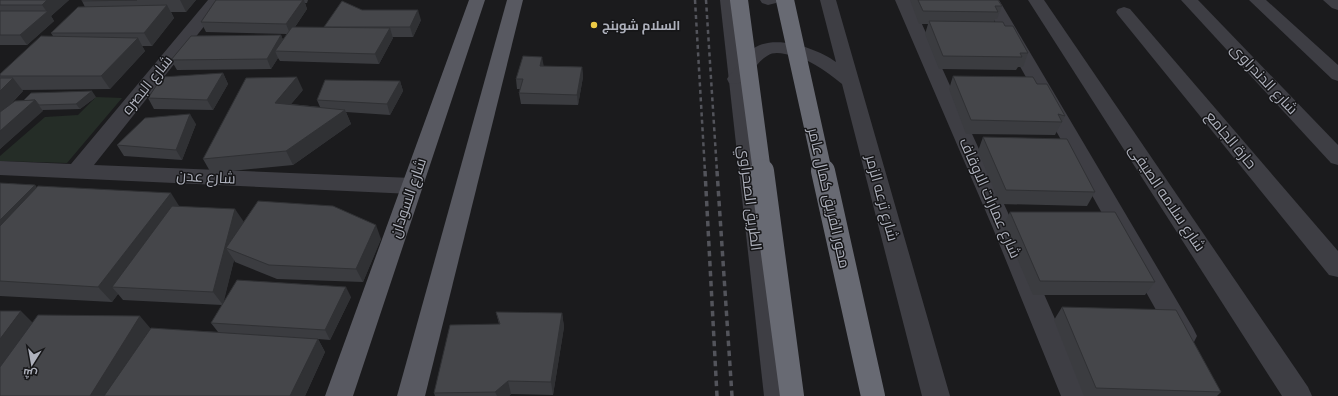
<svg xmlns="http://www.w3.org/2000/svg" width="1338" height="396" viewBox="0 0 1338 396" font-family="Cabin,Cairo,sans-serif">
  <rect width="100%" height="100%" fill="#1b1b1d"/>
  <path fill="#252d27" d="M96,97L122,98L67,163L0,161V156L45,117L78,115Z"/>
  <g fill="none" stroke-linecap="round" stroke-linejoin="round">
    <path fill="#3e3e44" fill-rule="evenodd" d="M720,0H732L786,396H764Z"/>
    <g fill="#3e3e44" fill-rule="evenodd">
      <path d="M208,0H225L94,165L412,178L420,181L423,186L420,191L412,194L0,175V161L71,164Z"/>
      <path d="M895,0H911L1014,226L1089,396H1061L992,226Z"/>
      <path d="M983,0H999L1193,328L1197,336L1193,344L1184,347L1175,344Z"/>
      <path d="M1028,0H1044L1308,387L1312,396H1282Z"/>
      <path d="M1181,0H1198L1338,145V165L1331,163Z"/>
      <path d="M1249,0H1266L1338,65V81L1332,79Z"/>
      <path d="M1323,0H1338V10L1332,8Z"/>
      <path d="M1124,7L1130,9L1338,251V277L1329,275L1118,15L1116,12L1118,9Z"/>
    </g>
    <g fill="#3e3e44" fill-rule="evenodd">
      <path d="M760,0H778L776,3L768,5L762,3Z"/>
      <path d="M820,0H836L950,396H922L842,84C823,69 809,58 785,54C779,53 773,52 767,56C752,64 749,88 729,83L727,79C732,72 747,53 754,48C775,34 817,48 836,62Z"/>
    </g>
    <g fill="#585961" fill-rule="evenodd">
      <path d="M469,0H485L353,396H325Z"/>
      <path d="M507,0H523L425,396H397Z"/>
    </g>
    <g stroke="#53545b" stroke-width="2.5" stroke-dasharray="4 3.5" stroke-linecap="butt">
      <path d="M695,0L705,172"/>
      <path d="M706,0L717,172"/>
    </g>
    <g stroke="#53545b" stroke-width="3.5" stroke-dasharray="5.5 4.5" stroke-linecap="butt">
      <path d="M705,171L717,396"/>
      <path d="M717,171L732,396"/>
    </g>
    <g stroke="#686a73" stroke-width="18">
      <path d="M739,0L762,172"/>
      <path d="M785,0L823,172"/>
    </g>
    <g stroke="#686a73" stroke-width="24">
      <path d="M762,171L792,396"/>
      <path d="M823,171L873,396"/>
    </g>
  </g>
  <g fill="#3b3c40">
    <path d="M0,0H69L51,16L54,21L27,45H0Z"/>
    <path d="M82,0H196L186,12H171L174,18L152,46H142L145,51L110,89L22,90L23,91L12,103L96,97L80,109L43,110L0,149V74L53,36L51,33L85,7L82,1Z"/>
    <path d="M216,0H308L307,3H305L307,9L295,27L325,28L324,27L362,10L421,20L413,37H392L393,38L379,64L280,61L278,58L271,69L177,70L171,60L281,35L283,40L287,34L206,32L201,22Z"/>
    <path d="M910,0H998L1002,6L997,19H995L994,22L1005,26L1028,53L1023,67H1018L1016,70L939,69L925,34L928,24H919Z"/>
    <path d="M544,66L582,67L583,77L578,105L521,104L519,93L520,89H517L516,79Z"/>
    <path d="M223,73L228,84L213,110L154,109L148,98Z"/>
    <path d="M953,76L1037,84L1065,116L1055,135L966,134L949,89Z"/>
    <path d="M400,81L403,91L390,115L346,112L351,124L293,165L211,173L203,159L303,90L291,104L320,107L317,100Z"/>
    <path d="M196,124L182,160L124,156L117,145Z"/>
    <path d="M983,137L1095,192L1087,206L1000,204L978,151Z"/>
    <path d="M0,183L35,185L37,188L180,206L243,222L381,239L363,282L277,279L235,262L234,260L223,303L351,297L330,340L318,339L325,352L305,396H0L33,322L218,332L211,323L222,305L123,300L118,294L112,302L0,296Z"/>
    <path d="M1010,212L1155,282L1145,295H1033L1003,226Z"/>
    <path d="M1062,307L1221,392L1217,396H1084L1054,320Z"/>
    <path d="M496,312L562,313L564,327L553,395L511,394L509,396H435L434,393L499,324Z"/>
  </g>
  <g fill="#303134">
    <path d="M43,0H69L51,16L54,21L27,45L20,35L47,12L42,5Z"/>
    <path d="M180,0H196L186,12Z"/>
    <path d="M303,0H304L307,9L290,34L286,24Z"/>
    <path d="M167,5L174,18L152,46L144,33Z"/>
    <path d="M418,10L421,20L413,37L410,27Z"/>
    <path d="M390,28L393,38L379,64L375,54Z"/>
    <path d="M281,35L285,45L275,51L278,58L271,69L267,59Z"/>
    <path d="M138,38L145,51L110,89L101,76Z"/>
    <path d="M542,57L544,67L540,66Z"/>
    <path d="M582,67L583,77L578,105L577,95Z"/>
    <path d="M223,73L228,84L213,110L207,100Z"/>
    <path d="M297,77L303,90L281,116L275,103Z"/>
    <path d="M13,78L23,91L0,115V91Z"/>
    <path d="M400,81L403,91L390,115L387,104Z"/>
    <path d="M92,91L96,97L80,109L76,104Z"/>
    <path d="M35,100L43,111L0,149V131Z"/>
    <path d="M345,110L351,124L293,165L286,151Z"/>
    <path d="M190,114L196,124L182,160L176,150Z"/>
    <path d="M35,185L46,198L0,246V220Z"/>
    <path d="M171,193L181,209L112,287L118,294L112,302L98,287Z"/>
    <path d="M235,209L244,222L226,248L234,260L223,305L213,292Z"/>
    <path d="M376,225L381,239L363,282L356,269Z"/>
    <path d="M346,287L351,297L330,340L325,330Z"/>
    <path d="M21,311L34,324L0,372V339Z"/>
    <path d="M562,313L564,327L553,395L551,382Z"/>
    <path d="M140,316L151,329L111,396H90Z"/>
    <path d="M318,339L325,352L305,396H290Z"/>
    <path d="M508,381L511,394L509,396H497L495,392Z"/>
  </g>
  <g fill="#45464a" stroke="#303134">
    <path d="M0,0H47L42,5H0Z"/>
    <path d="M82,0H137L82,1Z"/>
    <path d="M216,0H303L286,24L201,22Z"/>
    <path d="M918,0H998L1002,6H995L998,12L923,11Z"/>
    <path d="M342,1L362,10H418L410,27H324Z"/>
    <path d="M167,5L144,33H51L78,7Z"/>
    <path d="M0,11H48L20,35H0Z"/>
    <path d="M929,21L1003,22L1005,26H1013L1028,53H1020L1022,57L943,56Z"/>
    <path d="M292,27L390,28L375,54L275,51Z"/>
    <path d="M281,35L267,59L171,60L191,36Z"/>
    <path d="M41,36L138,38L101,76H0V74Z"/>
    <path d="M523,56L542,57L540,66L582,67L577,95L519,93L523,79H516Z"/>
    <path d="M223,73L207,100L148,98L162,77Z"/>
    <path d="M953,76L1033,77L1037,84H1047L1065,116L1058,114L1062,122L971,120Z"/>
    <path d="M297,77L275,103L345,110L286,151L203,159L246,78Z"/>
    <path d="M0,78H13L0,91Z"/>
    <path d="M325,80L400,81L387,104L317,100Z"/>
    <path d="M92,91L76,104L39,105L35,100L23,101L31,93Z"/>
    <path d="M35,100L0,131V112L15,101Z"/>
    <path d="M190,114L176,150L117,145L145,118Z"/>
    <path d="M983,137L1067,139L1095,192L1006,190Z"/>
    <path d="M0,183L35,185L0,220Z"/>
    <path d="M38,186L171,193L98,287L0,281V226Z"/>
    <path d="M258,201L333,206L376,225L356,269L269,265L226,248Z"/>
    <path d="M172,206L235,209L213,292L112,287Z"/>
    <path d="M1010,212H1115L1155,282L1040,281Z"/>
    <path d="M237,280L346,287L325,330L211,323Z"/>
    <path d="M1062,307L1176,310L1221,392L1096,388Z"/>
    <path d="M0,311H21L0,339Z"/>
    <path d="M496,312L562,313L551,382L508,381L495,392L434,393L450,325L500,324Z"/>
    <path d="M38,315L140,316L90,396H0V367Z"/>
    <path d="M151,328L318,339L290,396H104Z"/>
  </g>
  <circle fill="#ecca45" stroke="#161618" stroke-width="1.5" cx="594" cy="25" r="4"/>
  <g text-anchor="middle" dominant-baseline="central" stroke-width="3" stroke-linejoin="round" paint-order="stroke">
    <g font-size="13" font-weight="bold" fill="#aeb1bc" stroke="#161618" text-anchor="start">
      <text x="602" y="25">السلام شوبنج</text>
    </g>
    <g font-size="15" fill="#aeb1bc" stroke="#161618">
      <text transform="translate(1264 79) rotate(47)">شارع الدندراوى</text>
      <text transform="translate(147 85) rotate(-51)">شارع البصره</text>
      <text transform="translate(1231 140) rotate(50)">حارة الجامع</text>
      <text transform="translate(206 177) rotate(3)">شارع عدن</text>
      <text transform="translate(408 198) rotate(-71)">شارع السودان</text>
      <text transform="translate(750 198) rotate(83)">الطريق الصحراوي</text>
      <text transform="translate(829 198) rotate(77)">محور الفريق كمال عامر</text>
      <text transform="translate(882 198) rotate(75)">شارع ترعه الزمر</text>
      <text transform="translate(990 198) rotate(66)">شارع عمارات الاوقاف</text>
      <text transform="translate(1167 198) rotate(56)">شارع سلامه الصيفى</text>
    </g>
  </g>
  <g transform="translate(32 364) rotate(191)" stroke="#161618" stroke-width="3" paint-order="stroke">
  <path d="M0-3L7 15L0 10L-7 15Z" fill="#aeb1bc"/>
  <text y="-6" font-size="11" font-weight="bold" text-anchor="middle" fill="#aeb1bc">ش</text>
  </g>
</svg>
